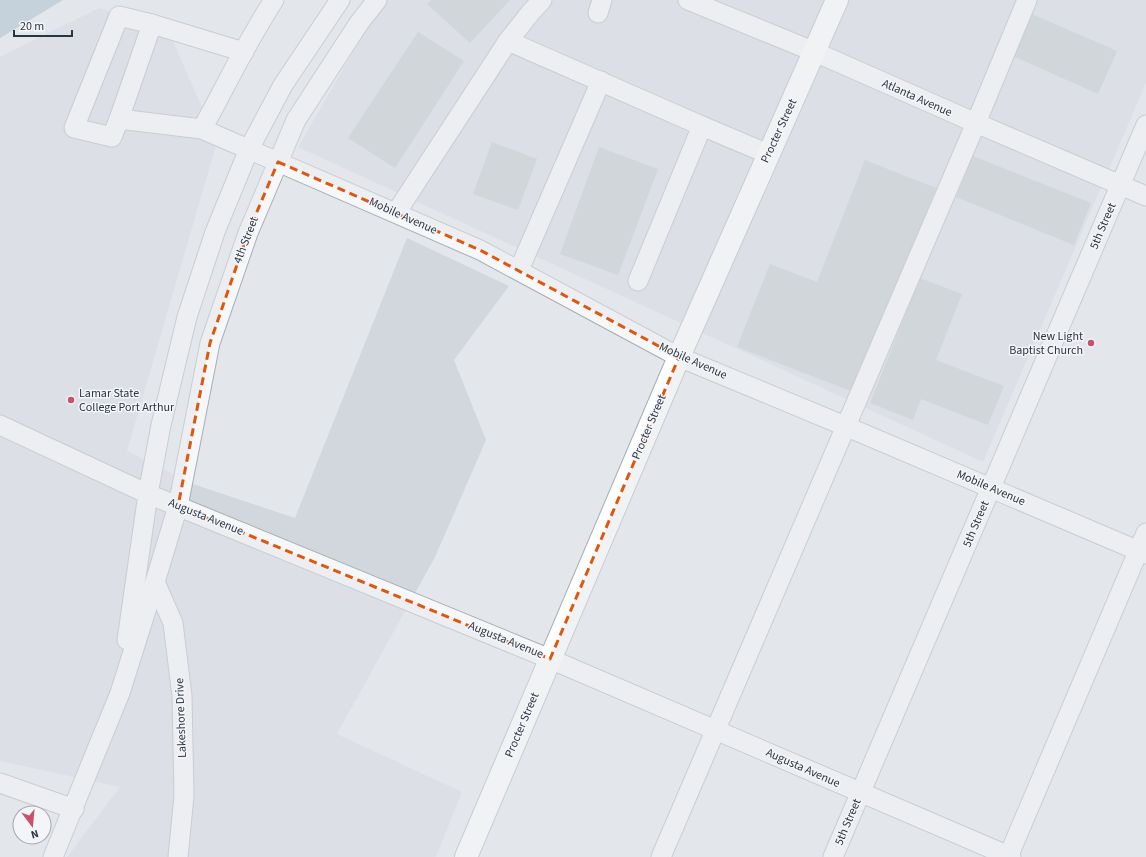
<svg xmlns="http://www.w3.org/2000/svg" width="1146" height="857" viewBox="0 0 1146 857" font-family="'Source Sans 3',sans-serif">
  <rect width="100%" height="100%" fill="#e3e7eb"/>
  <g fill="#d2d6dd">
    <path d="M383,0H1146V83L983,462L298,147Z"/>
    <path d="M99,8L169,32L217,142L127,451L193,484L295,518L407,238L509,286L454,360L486,440L435,557L337,734L462,792L436,857H67L120,787L0,761V57Z"/>
  </g>
  <path fill="#a1b6c8" d="M0,0H63L0,38Z"/>
  <g fill="#bbc0c7">
    <path d="M431,0H510L470,43L427,4Z"/>
    <path d="M1032,14L1117,51L1098,94L1013,56Z"/>
    <path d="M418,32L464,61L395,168L348,138Z"/>
    <path d="M492,142L537,159L518,210L473,194Z"/>
    <path d="M599,147L658,169L618,275L560,254Z"/>
    <path d="M973,156L1091,203L1074,245L956,197Z"/>
    <path d="M865,160L936,188L856,393L737,347L770,264L817,282Z"/>
    <path d="M920,278L962,294L936,360L1004,386L988,425L921,399L913,420L870,403Z"/>
  </g>
  <g fill="none" stroke-linecap="round" stroke-linejoin="round">
    <g stroke="#a8aeb5" stroke-width="21">
      <g id="minor">
        <path d="M688,0L815,52L976,123L1146,196"/>
        <path d="M598,13L602,0"/>
        <path d="M508,41L531,12L542,0"/>
        <path d="M244,52L152,24L119,119L202,129C226,86 247,41 274,0"/>
        <path d="M119,119L112,137L74,128L119,16L152,24"/>
        <path d="M202,129L480,250L679,357L845,426L1146,554"/>
        <path d="M396,213L508,41L702,126"/>
        <path d="M519,270L601,81"/>
        <path d="M638,281L702,126L768,154"/>
        <path d="M0,425L148,494L550,659L1011,857"/>
        <path d="M155,582L173,623L182,696L184,796L178,857"/>
        <path d="M127,640L148,494L161,425L187,317L215,232L249,149L283,85L340,0"/>
        <path d="M0,783L74,809"/>
        <path d="M53,857L120,693L155,582L178,506L210,343L248,233L296,120L359,23L377,0"/>
        <path d="M661,857L976,123L1027,0"/>
        <path d="M833,857L1146,125"/>
        <path d="M1008,857L1146,533"/>
      </g>
    </g>
    <g stroke="#a3acb6" stroke-width="24">
      <path id="major" d="M466,857L679,357L837,0"/>
    </g>
    <use href="#minor" stroke="#f6f7f9" stroke-width="19"/>
    <use href="#major" stroke="#fff" stroke-width="22"/>
  </g>
  <path d="M0 0H1146V857H0ZM278,162L480,250L679,357L550,659L178,506L210,343L248,233Z" fill="#e3e7eb" fill-opacity=".55" fill-rule="evenodd"/>
  <path fill="none" stroke="#df570f" stroke-width="3" stroke-dasharray="8 5" stroke-linejoin="round" d="M278,162L480,250L679,357L550,659L178,506L210,343L248,233Z"/>
  <g fill="#c85068" stroke="#f3f5f8" stroke-width="1.5">
    <circle cx="1091" cy="343" r="4"/>
    <circle cx="71" cy="400" r="4"/>
  </g>
  <g text-anchor="middle" dominant-baseline="central" stroke-width="3" stroke-linejoin="round" paint-order="stroke">
    <g font-size="12" fill="#2c3542" stroke="#f3f5f8">
      <text transform="translate(917 98) rotate(24)">Atlanta Avenue</text>
      <text transform="translate(779 131) rotate(-65)">Procter Street</text>
      <text transform="translate(403 216) rotate(24)">Mobile Avenue</text>
      <text transform="translate(1103 226) rotate(-67)">5th Street</text>
      <text transform="translate(246 240) rotate(-69)">4th Street</text>
      <text transform="translate(693 361) rotate(24)">Mobile Avenue</text>
      <text transform="translate(649 427) rotate(-67)">Procter Street</text>
      <text transform="translate(991 488) rotate(23)">Mobile Avenue</text>
      <text transform="translate(206 517) rotate(22)">Augusta Avenue</text>
      <text transform="translate(976 524) rotate(-67)">5th Street</text>
      <text transform="translate(506 640) rotate(22)">Augusta Avenue</text>
      <text transform="translate(181 718) rotate(-92)">Lakeshore Drive</text>
      <text transform="translate(522 725) rotate(-67)">Procter Street</text>
      <text transform="translate(803 768) rotate(24)">Augusta Avenue</text>
      <text transform="translate(848 822) rotate(-67)">5th Street</text>
    </g>
    <g font-size="12" fill="#2c3542" stroke="#f3f5f8" text-anchor="end">
      <text x="1083" y="336">New Light<tspan x="1083" dy="14">Baptist Church</tspan></text>
      <text x="79" y="393" text-anchor="start">Lamar State<tspan x="79" dy="14">College Port Arthur</tspan></text>
    </g>
  </g>
  <g transform="translate(32 825) rotate(164)"><circle r="19" fill="#f3f5f8" stroke="#a3a8af"/>
  <path d="M0-3L7 15L0 10L-7 15Z" fill="#c85068"/>
  <text y="-6" font-size="11" font-weight="bold" text-anchor="middle" fill="#2c3542">N</text>
  </g>
  <path d="M14 30v6h58v-6" fill="none" stroke="#2c3542" stroke-width="2"/>
  <text x="20" y="30" font-size="12" fill="#2c3542" stroke="#f3f5f8" stroke-width="3" paint-order="stroke">20 m</text>
</svg>
